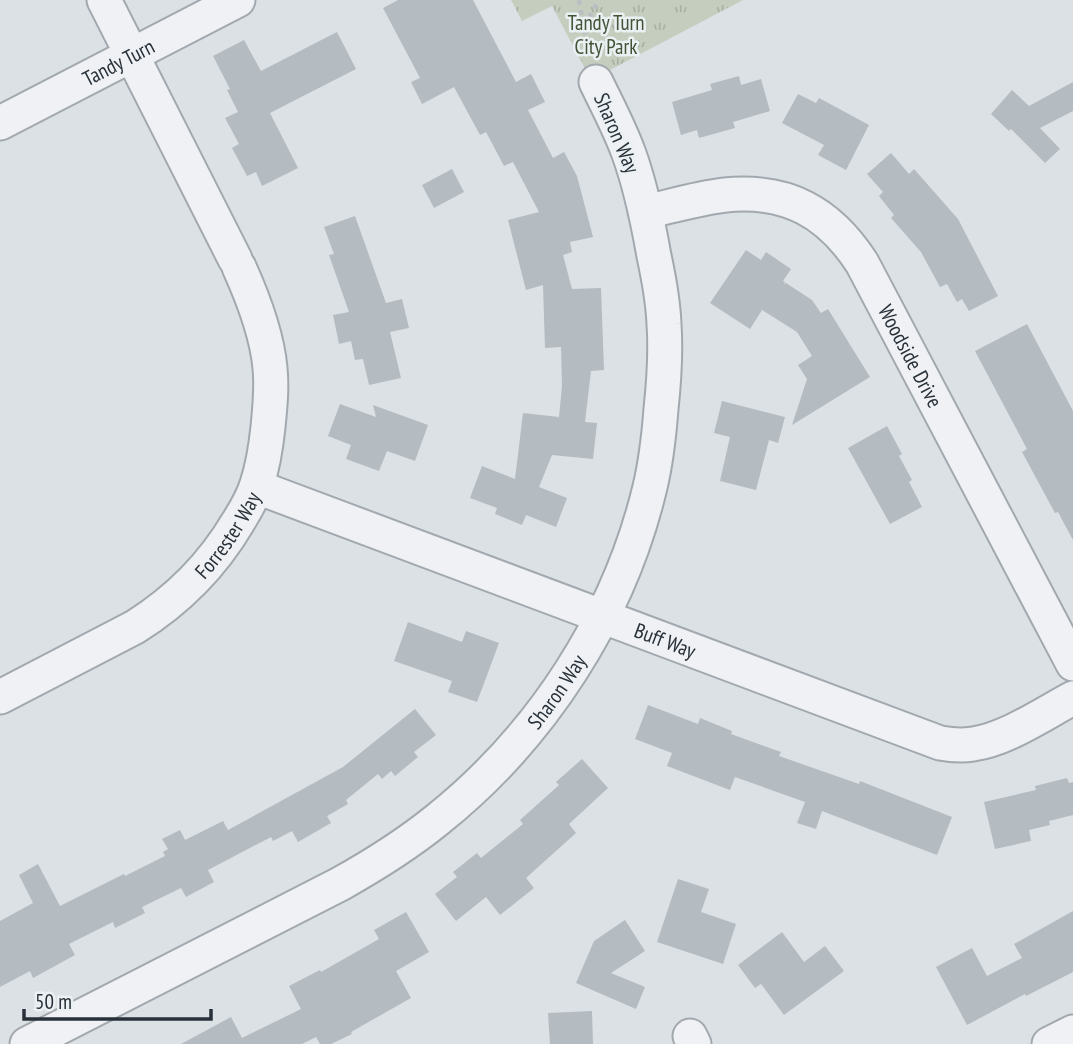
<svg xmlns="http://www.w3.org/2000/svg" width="1073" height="1044" viewBox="0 0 1073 1044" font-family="'PT Sans Narrow',sans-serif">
  <defs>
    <pattern id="park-tufts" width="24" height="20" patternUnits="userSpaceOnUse" patternTransform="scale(1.75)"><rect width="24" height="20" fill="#c5cebe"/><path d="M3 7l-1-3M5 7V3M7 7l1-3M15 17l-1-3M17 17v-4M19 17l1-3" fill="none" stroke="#a9b1a4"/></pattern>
  </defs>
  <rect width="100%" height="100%" fill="#dce1e5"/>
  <path fill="url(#park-tufts)" d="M511,0H743L591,80L552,6L522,21Z"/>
  <g fill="#b4bbc1">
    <path d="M398,0H473L516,82L531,74L545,102L528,110L553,158L564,152L577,176L593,237L570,242L572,252L563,255L572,289L601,288L604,370L591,371L585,422L597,423L593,459L552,455L539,487L567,498L556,527L526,515L522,525L495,514L497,508L470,498L482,466L515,479L523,413L559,417L562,386L561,347L545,348L543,285L526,290L508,220L539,212L513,162L504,166L486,132L480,135L454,87L422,104L411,82L420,78L383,8Z"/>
    <path d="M337,32L356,69L270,113L298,168L262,186L256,172L247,176L232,148L239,144L225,118L238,112L227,90L230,89L213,56L244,40L261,71Z"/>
    <path d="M739,76L741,85L761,79L770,111L733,122L735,128L699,138L697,130L681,135L672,102L712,90L710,84Z"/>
    <path d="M1073,82V111L1040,128L1060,149L1045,163L1011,129L1009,131L991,114L1012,90L1029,106Z"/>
    <path d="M798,94L816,103L819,98L869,125L846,170L818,155L824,145L782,123Z"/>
    <path d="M891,153L909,174L914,169L958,219L998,296L969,311L962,299L957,302L947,284L940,287L921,252L891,218L894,215L879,196L883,192L867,174Z"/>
    <path d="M452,169L464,192L434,208L422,185Z"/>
    <path d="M355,216L386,303L402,299L409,328L390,332L401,378L369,385L363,359L355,360L351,341L339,344L333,315L349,312L329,255L334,254L324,227Z"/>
    <path d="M746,250L761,260L766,252L791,269L783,281L785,282L784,284L786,283L812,300L821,313L828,309L870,377L792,425L807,379L798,365L812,356L797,332L762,310L750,329L710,303Z"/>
    <path d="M1027,324L1073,411V540L1058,512L1055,513L1022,452L1027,449L975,351Z"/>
    <path d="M722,401L785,417L778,443L769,440L756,490L720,481L730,437L714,433Z"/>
    <path d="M340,404L376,417L373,405L428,425L415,461L387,451L379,471L346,459L351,445L328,436Z"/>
    <path d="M887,426L902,454L899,456L912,480L909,482L922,507L890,524L848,448Z"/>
    <path d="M408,622L462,642L466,631L499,643L477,702L448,692L452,681L394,661Z"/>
    <path d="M648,705L698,724L700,718L732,731L731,734L781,752L779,756L859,784L860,781L952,817L937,855L822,811L816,829L797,823L805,802L735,777L730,790L667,766L672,753L635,739Z"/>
    <path d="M415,709L436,735L414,752L418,757L395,776L391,771L382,779L378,774L346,800L348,804L327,816L331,823L298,842L292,831L273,841L271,837L208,870L214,882L186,897L181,888L142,907L145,913L115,928L113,922L69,944L75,955L33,978L30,971L0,987V921L33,903L19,875L38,864L60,906L124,874L125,876L165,856L163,852L168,849L162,839L180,830L185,840L223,821L228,830L343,767Z"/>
    <path d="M582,759L608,788L569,824L576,833L526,878L534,888L500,915L486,897L456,921L435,894L457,877L453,872L477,853L481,858L523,824L520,820L559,785L556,782Z"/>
    <path d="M1067,778L1069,783L1073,782V815L1049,821L1050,825L1029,830L1031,841L995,849L984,802L1036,790L1035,786Z"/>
    <path d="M678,879L709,889L701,912L736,924L723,964L657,942Z"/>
    <path d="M1073,911V972L1026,996L1025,994L967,1025L936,967L972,948L987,976L1022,958L1014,944Z"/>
    <path d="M406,912L429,952L396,971L411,998L351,1032L352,1034L331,1044H320L316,1037L302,1044H181L231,1017L242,1038L301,1009L289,986L320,970L321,972L379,939L374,930Z"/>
    <path d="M625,920L645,951L611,973L645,987L636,1009L576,983L594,941Z"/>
    <path d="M782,932L804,962L825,946L844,971L784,1015L761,984L755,988L738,965Z"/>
    <path d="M592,1011L593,1044H550L548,1013Z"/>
  </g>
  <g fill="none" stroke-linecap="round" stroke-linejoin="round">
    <g stroke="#a2a9ae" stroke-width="37">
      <g id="minor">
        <path d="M104,0L235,259"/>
        <path id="s1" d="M0,123L238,0"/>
        <path id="s2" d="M646,212C672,206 699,198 725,195C787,189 829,212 862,263L1073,664"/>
        <path id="s3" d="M257,487L940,743C951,745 962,746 973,744C1007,739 1043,714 1073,698"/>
        <path id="s4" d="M0,697L135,627C178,600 212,566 238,522C245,511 253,497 257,484C263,466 266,446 268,427C270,407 272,388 270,368C267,334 253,298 239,267"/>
        <path d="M690,1036L694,1044"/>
        <path id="s5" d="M27,1044L340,884C374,865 406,845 437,820C541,737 619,617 650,487C656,462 659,435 661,409C664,381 666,353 664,324C663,301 659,279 654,256C648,222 641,187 629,154C620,129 607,105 596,82"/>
        <path d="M1049,1044L1073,1032"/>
      </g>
    </g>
    <g stroke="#bbbfc4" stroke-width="4.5" stroke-dasharray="5 5" stroke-linecap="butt">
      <path d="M579,0L586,39L592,56"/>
      <path d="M584,26L599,0"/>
    </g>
    <use href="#minor" stroke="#eff1f4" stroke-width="33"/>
  </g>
  <g text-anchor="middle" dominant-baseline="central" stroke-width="5" stroke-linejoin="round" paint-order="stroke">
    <g font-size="21" fill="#415436" stroke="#ebf0f3">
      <text x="606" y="22">Tandy Turn<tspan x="606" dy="24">City Park</tspan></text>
    </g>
    <g font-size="21" fill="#28313a" stroke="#ebf0f3">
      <text stroke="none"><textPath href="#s1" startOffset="133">Tandy Turn</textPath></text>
      <text transform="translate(617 133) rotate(67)">Sharon Way</text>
      <text stroke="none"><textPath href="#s2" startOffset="348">Woodside Drive</textPath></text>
      <text stroke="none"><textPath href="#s4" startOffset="284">Forrester Way</textPath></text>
      <text stroke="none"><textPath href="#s3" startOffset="436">Buff Way</textPath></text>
      <text stroke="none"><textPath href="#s5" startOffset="644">Sharon Way</textPath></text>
    </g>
  </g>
  <path d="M24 1009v10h187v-10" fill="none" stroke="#28313a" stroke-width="3.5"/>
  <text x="35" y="1009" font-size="21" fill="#28313a" stroke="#ebf0f3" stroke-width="5" paint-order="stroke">50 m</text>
</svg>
